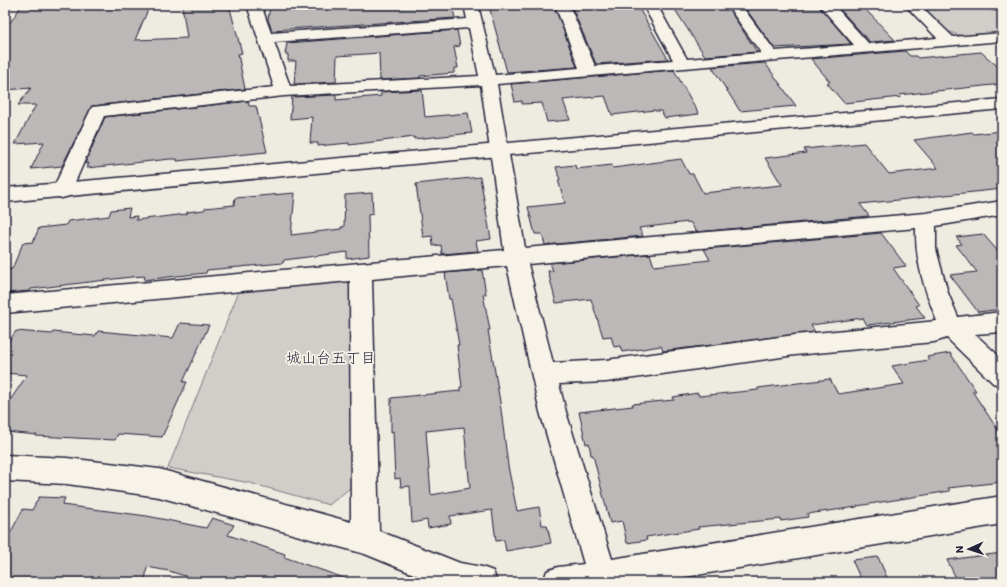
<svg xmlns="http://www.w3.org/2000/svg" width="1007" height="587" viewBox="0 0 1007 587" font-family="Itim,'Klee One',sans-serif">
  <rect width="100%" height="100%" fill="#eeebe1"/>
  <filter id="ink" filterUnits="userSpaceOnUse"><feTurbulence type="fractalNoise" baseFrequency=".025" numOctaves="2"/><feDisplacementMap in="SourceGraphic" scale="8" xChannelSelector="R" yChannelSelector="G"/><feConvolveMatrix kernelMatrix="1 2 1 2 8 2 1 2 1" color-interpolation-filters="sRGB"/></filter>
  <g filter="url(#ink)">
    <g fill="#d1cdc9" stroke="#7a7882">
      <path d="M920,5H983L1002,9V33L963,36L949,32Z"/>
      <path d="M344,279L356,290L350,488L329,505L250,483L168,468L239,291Z"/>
    </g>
    <g fill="#bbb8b7" stroke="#22223b" fill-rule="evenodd">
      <path d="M22,5H150L135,40L187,38L182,5H229L242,53L238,54L245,89L92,106L62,166L31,169L44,142L15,144L36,105H18L31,88L5,90V30Z"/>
      <path d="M270,5H452L455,18L272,30L268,20Z"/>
      <path d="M503,5H554L577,67L507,72L489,6Z"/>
      <path d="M571,5H637L668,59L596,64Z"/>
      <path d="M672,5H726L757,52L705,56Z"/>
      <path d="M743,5H818L851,44L774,48Z"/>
      <path d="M836,5H861L895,40L870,42Z"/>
      <path d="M457,30L460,46L454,47L458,68H454V73L420,76V78L380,80L379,53L337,56L336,82L294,84L296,61H288V54H285L287,43Z"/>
      <path d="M905,51L910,56H916L918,58L981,52L1002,70V84L899,95L901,97L844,103L827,83L830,82L811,59Z"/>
      <path d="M765,63L796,106L740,111L712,67Z"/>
      <path d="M674,70L699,114L665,118L661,111H655V110L612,115L605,96L563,100L570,120L547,122L542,103L522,104V101L515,102L511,84Z"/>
      <path d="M422,90L425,117L468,113L472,133L414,139V137L349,145V143L318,146V143H310L312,117L290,119L292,97L336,95V100L381,96V92Z"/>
      <path d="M248,101L249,106H256L267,152L177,161V159H170L87,168L89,163L85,164L105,117Z"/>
      <path d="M1002,131V189L860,204L869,216L696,232L691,223L688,222L639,228L643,236L545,245L542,234H535L528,207L565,203L558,180H560L556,167L575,165L576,169L612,165L613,168L681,159L689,174H693L703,193L782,185L765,158L806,153L804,149L864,143L889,174L938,168L914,140L972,132L974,134Z"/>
      <path d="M480,177L491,239L476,241L478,251L442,254L441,245L433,246L432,236L423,237L416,184Z"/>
      <path d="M295,193L291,235L341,229V227H344L345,195L372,193L373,214L368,215L369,256L347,259V252L284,260L283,263L207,270L206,273L177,276L144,280L145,276L131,277L31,289L30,291L5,293V270L12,269L23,243L33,242L39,228L66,225L68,221L109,216L111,210L130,208L128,217L137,216L136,220L187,214V212L204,210L205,208L234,205L235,198Z"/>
      <path d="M881,233L906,266L893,268L919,305L916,306L925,318L867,325L863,318L811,325L815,332L663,351L661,346L622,352L620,346L614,347L611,336L603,337L591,299L556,303L548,271H553L550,263L650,254L654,266L710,260L704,249Z"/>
      <path d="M983,234L1002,256V309L978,312L950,275L977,272L956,245L962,244L956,237Z"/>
      <path d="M482,270L486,294H483L490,330H488L500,402L508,466L517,511L539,507L542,525H547L551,543L506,551L504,540L496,541L492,510L450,516L451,524L428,528L427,520L412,523L410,486L401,487L400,478L395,479L393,431L391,432V398L460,391V387H462L457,345H459L451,299H449L445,273ZM464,427L470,488L431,495L426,431Z"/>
      <path d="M180,323L209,325L183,382H187L162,437L118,434L115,440L36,436L37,435L5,432V408L27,375L5,373V340L9,341L16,331L52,334L53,332L95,336L98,331L173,338Z"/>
      <path d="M950,353L976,391H972L1002,436V482L948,488L950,491L857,506V507L807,514L808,517L781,521V519L698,527L699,529L646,537L647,540L627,543L622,521L610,523L593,455H591L589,443L586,444L579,412L633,406L632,404L674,400L673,397L698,393L699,396L758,390V388L830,379L838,394L904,384L892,366L929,360L927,357Z"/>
      <path d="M39,497L65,498L62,505L147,516L206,528L212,518L234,525L228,535L285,554L284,557L347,579V582H204L169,571L147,567L145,582H5V543L23,509L32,510Z"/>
      <path d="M1002,553V582H958L947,560Z"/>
      <path d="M878,557L889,582H862L852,560Z"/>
    </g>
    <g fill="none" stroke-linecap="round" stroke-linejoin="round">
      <g stroke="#22223b" stroke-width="3">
        <g id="street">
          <path d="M247,5H261L271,33L467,19L464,5H478L495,75L579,68L555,5H569L595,66L673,60L643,5H657L687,59L761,53L727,5H741L775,51L854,45L819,5H834L869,44L937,38L905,5H920L953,37L1002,33V41L497,84L525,248L926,213L1002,201V215L936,226V249L948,293L958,317L1002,312V332L975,334L1002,359V386L993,383L947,338L934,342L795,355L606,382L559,384L566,412L612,559L1002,496V524L655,582H543L547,571L558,567L584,564L540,412L507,266L372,279L379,531L460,563L482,567L493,571L497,582H433L365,554L159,497L67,484L5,481V455L67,458L159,469L351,522L350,281L5,313V295L504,250L481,85L284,96L104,116L69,196L62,198L55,196L52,191L92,107L274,87ZM469,28L479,76L290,86L274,42ZM916,228C915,262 925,291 937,321L795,335L606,360L553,363L528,264Z"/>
          <path d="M984,5H1002V11L986,8Z"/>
        </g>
      </g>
      <g stroke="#22223b" stroke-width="3">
        <path id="secondary" d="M1002,99V109L5,202V188Z"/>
      </g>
      <use href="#street" fill="#f7f3e8" fill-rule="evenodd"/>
      <use href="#secondary" fill="#f7f3e8" fill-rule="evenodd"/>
    </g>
  </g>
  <g text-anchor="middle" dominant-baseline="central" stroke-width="3.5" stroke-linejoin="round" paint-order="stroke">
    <g font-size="15" fill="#22223b" stroke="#f7f3e8">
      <text x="331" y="358">城山台五丁目</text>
    </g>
  </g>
  <rect width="1007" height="587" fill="none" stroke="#f7f3e8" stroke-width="20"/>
  <rect x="10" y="10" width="987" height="567" fill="none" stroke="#22223b" stroke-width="1.5" filter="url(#ink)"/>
  <g transform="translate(969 549) rotate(267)" stroke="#f7f3e8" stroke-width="3" paint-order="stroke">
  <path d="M0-3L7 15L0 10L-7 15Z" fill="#22223b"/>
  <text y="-6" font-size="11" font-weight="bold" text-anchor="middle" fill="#22223b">N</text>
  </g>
</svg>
